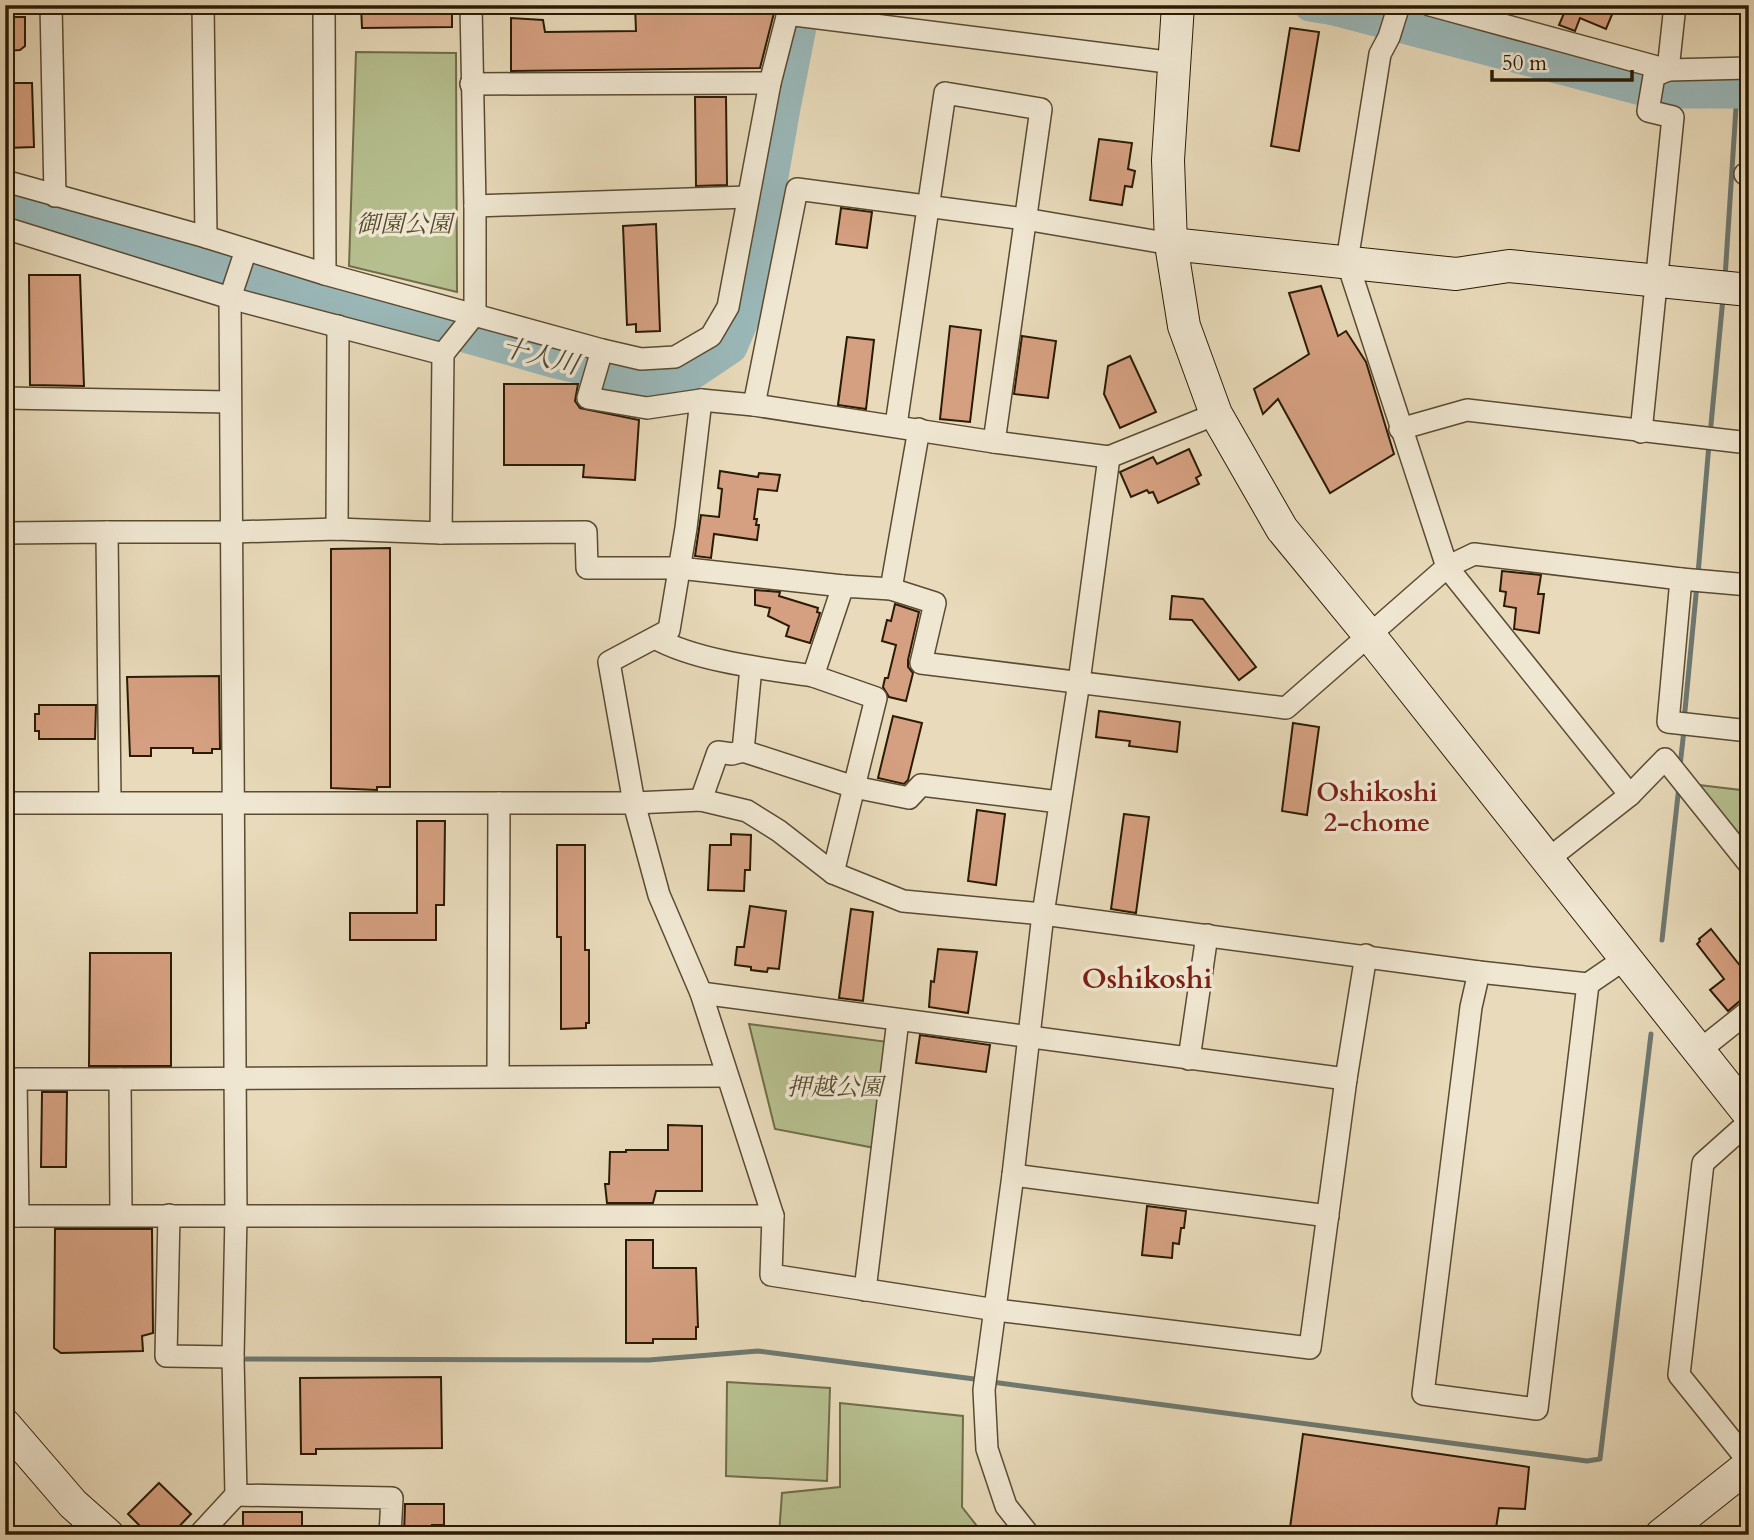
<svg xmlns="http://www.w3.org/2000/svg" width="1754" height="1540" viewBox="0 0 1754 1540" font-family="Cardo,'Noto Serif JP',serif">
  <rect width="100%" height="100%" fill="#e8daba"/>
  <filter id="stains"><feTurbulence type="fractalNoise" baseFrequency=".00286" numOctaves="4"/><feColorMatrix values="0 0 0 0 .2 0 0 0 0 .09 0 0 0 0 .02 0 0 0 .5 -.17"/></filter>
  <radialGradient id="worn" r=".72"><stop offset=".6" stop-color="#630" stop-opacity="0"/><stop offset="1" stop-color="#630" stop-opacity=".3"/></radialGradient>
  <g fill="#b6bf8f" stroke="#706d4a" stroke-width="2">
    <path d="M356,52L456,53L457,292L349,266Z"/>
    <path d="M1699,785L1749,791V847Z"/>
    <path d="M749,1024L896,1043L880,1149L775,1129Z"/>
    <path d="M727,1382L830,1388L827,1481L726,1476Z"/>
    <path d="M840,1403L963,1416L962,1507L984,1535H779L782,1493L840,1487Z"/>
  </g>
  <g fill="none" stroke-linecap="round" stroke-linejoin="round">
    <g stroke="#6e7971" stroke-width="5">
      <path d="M1725,278L1737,92"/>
      <path d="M1710,435L1723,298"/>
      <path d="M1698,574L1709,444"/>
      <path d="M1684,721L1697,584"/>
      <path d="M1680,766L1684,730"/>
      <path d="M1662,940L1679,786"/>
      <path d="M246,1359L649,1360L758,1351L982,1380"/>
      <path d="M992,1382L1587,1461L1600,1459L1651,1034"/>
    </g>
    <g stroke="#9ab8b9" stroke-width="33">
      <path d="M1310,5L1334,9L1653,92H1749"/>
      <path d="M5,206L556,362L624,378L656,382L682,380L731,347L750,302L784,108L803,12L808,5"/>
    </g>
  </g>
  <g fill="#d5a081" stroke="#2b1b04" stroke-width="2">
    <path d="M361,5H452V27L362,28Z"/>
    <path d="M635,5H669V9H701V5H776L760,68L511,71V18L543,20L545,32L636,31Z"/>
    <path d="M1553,5H1616L1606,29L1580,18L1575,31L1559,25L1565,11Z"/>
    <path d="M5,17H25V46L20,50L5,51Z"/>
    <path d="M1290,28L1319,32L1299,151L1271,146Z"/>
    <path d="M5,83H32L34,147L5,148Z"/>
    <path d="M695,97H726L727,185L696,186Z"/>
    <path d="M1099,139L1132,143L1128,169L1135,171L1132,187L1125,186L1122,205L1090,200Z"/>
    <path d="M841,208L872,212L867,248L836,244Z"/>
    <path d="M656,224L660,331L636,332V324L627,325L623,226Z"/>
    <path d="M29,275H80L84,386L30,385Z"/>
    <path d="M1321,286L1338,336L1346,331L1366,362L1394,454L1330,493L1278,399L1263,414L1254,389L1309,354L1289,293Z"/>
    <path d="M950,326L981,330L970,422L940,419Z"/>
    <path d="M1022,336L1056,341L1048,398L1014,394Z"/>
    <path d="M847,337L874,340L866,409L838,405Z"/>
    <path d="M1130,356L1156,412L1120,428L1104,394L1108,366Z"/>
    <path d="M504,384H578L575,401L580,408L639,420L635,480L583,477L584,465H504Z"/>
    <path d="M1189,449L1201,475L1196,478L1199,484L1158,503L1153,492L1149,493L1147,490L1131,497L1120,472L1153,457L1157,464Z"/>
    <path d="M720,471L758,477L759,473L780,475L777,491L758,489L754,519H757L756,525H759L757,540L714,534L711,558L695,556L701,515L719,517L722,489L718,488Z"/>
    <path d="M390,548V787H377V790L331,788V549Z"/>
    <path d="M1502,571L1541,575L1538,594H1544L1539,633L1514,629L1516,608L1504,606L1506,592L1500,591Z"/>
    <path d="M755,590L780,592L779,596L818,608L817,612L820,613L810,643L786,636L789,626L768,616L770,608L755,605Z"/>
    <path d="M1172,596L1203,599L1256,667L1239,680L1192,620L1170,619Z"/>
    <path d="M895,604L919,612L908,660V667L913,673L906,701L889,697L883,687L885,678H888L896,645L882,641L887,620L891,621Z"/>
    <path d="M219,676L220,749H212V753H193V748H151V756H130L127,677Z"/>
    <path d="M39,705H96L95,739H39V731H35V714H39Z"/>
    <path d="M1099,711L1180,722L1177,752L1129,746L1130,741L1096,737Z"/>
    <path d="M893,716L922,723L908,780L904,784L878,778Z"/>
    <path d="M1293,723L1319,727L1307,815L1282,811Z"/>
    <path d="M977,810L1005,814L996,885L968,881Z"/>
    <path d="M1124,814L1149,817L1136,913L1111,909Z"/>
    <path d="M417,821H445L444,905H436V940H350V913H417Z"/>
    <path d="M731,834L751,835L750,870H745L744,891L708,890L710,845H731Z"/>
    <path d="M557,845H585V950H589V1023H586V1028L561,1029V937H557Z"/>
    <path d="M750,906L786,911L779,969L768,968L767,972L751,970V967L735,965L737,947H744Z"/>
    <path d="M851,909L873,912L863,1001L839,998Z"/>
    <path d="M1711,929L1749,977V998L1741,1000L1728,1011L1710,990L1724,979L1697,944L1700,941L1699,939Z"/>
    <path d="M938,949L977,952L968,1013L929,1007L931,981L934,982Z"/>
    <path d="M90,953H171V1066H89Z"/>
    <path d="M920,1035L990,1045L986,1072L916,1063Z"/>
    <path d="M42,1092H67L66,1167H41Z"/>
    <path d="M668,1125L702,1126V1191H656L653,1203H607L605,1184H609L610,1152H626V1150H668Z"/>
    <path d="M1147,1206L1186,1211L1184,1228H1181L1179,1244L1173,1243L1172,1258L1142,1255Z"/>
    <path d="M55,1229H152L153,1333L142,1336L143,1351L61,1353L54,1348Z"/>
    <path d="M626,1240H653V1268H696L698,1327H696V1339H653V1343H626Z"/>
    <path d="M441,1377L442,1448L316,1449V1454H301L300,1378Z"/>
    <path d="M1303,1434L1529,1467L1525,1509L1499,1508L1495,1535H1289Z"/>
    <path d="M159,1483L191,1514L171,1535H149L128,1514Z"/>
    <path d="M405,1504H444V1525H432V1535H404Z"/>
    <rect x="243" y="1512" width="59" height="23"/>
  </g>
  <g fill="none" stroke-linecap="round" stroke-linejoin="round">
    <g stroke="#5a4b32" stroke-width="24">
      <g id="street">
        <path d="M51,5L55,196"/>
        <path d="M203,5L206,237"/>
        <path d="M324,5L325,274"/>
        <path d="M1399,5L1389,37L1380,54L1347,261L1447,567L1474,554L1681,579"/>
        <path d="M1430,5L1668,70L1749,68"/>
        <path d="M787,14L1175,63"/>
        <path d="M471,84L770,83"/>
        <path d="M1745,174H1749"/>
        <path d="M5,181L206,237L325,274L602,350L641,359L675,357L711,336L728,307L770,83L790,5"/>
        <path d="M475,206L748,197"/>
        <path d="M5,228L230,298L443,354L441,533"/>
        <path d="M246,250L230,298L236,1216L233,1357L236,1495L392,1498L390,1535"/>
        <path d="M602,350L588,398L647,408L701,400L754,405L797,189L1025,219L1171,244"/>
        <path d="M443,354L475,314V206L471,5"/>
        <path d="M5,398L229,402"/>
        <path d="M754,405L994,442L1109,457"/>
        <path d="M896,425L945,93L1041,109L994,442"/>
        <path d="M1400,429L1467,410L1749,443"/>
        <path d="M1641,432L1673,117L1648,111L1654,76L1668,70L1675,5"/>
        <path d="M337,529L338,326"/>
        <path d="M107,532H233L337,529L441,533L586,532L587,568H679L843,586"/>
        <path d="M5,533L107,532L110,802"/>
        <path d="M1749,585L1681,579L1668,722L1749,731"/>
        <path d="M891,589L919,429"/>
        <path d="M655,638C696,661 766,669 813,676"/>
        <path d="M743,751L751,667"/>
        <path d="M1630,795L1665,759L1749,864"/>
        <path d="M701,800L718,752L732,754L743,751L854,787L876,698L813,676L843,586L891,589L935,603L921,663L1286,708L1447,567L1630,795L1547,860"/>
        <path d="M5,803H634L701,800L747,811L779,831L833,873L903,901L1043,914L1479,972L1588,984L1626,958"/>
        <path d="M833,873L854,787L909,798L921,785L1059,802"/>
        <path d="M1479,972L1471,1007L1423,1394L1537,1409L1588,984"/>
        <path d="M701,993L1346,1079L1366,955"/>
        <path d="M1700,1050L1749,1011"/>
        <path d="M1189,1059L1207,935"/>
        <path d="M498,1076L499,803"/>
        <path d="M1749,1122L1703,1163L1679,1375L1749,1462"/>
        <path d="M1013,1175L1328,1216"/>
        <path d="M121,1214L120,1079L726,1076"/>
        <path d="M169,1215L166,1356L233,1357"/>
        <path d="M5,1216H773L701,993L659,895L634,803L609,662L669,630L686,528L701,400"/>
        <path d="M18,1216L16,1079H120"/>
        <path d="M773,1216L771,1275L996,1310L1310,1348L1346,1079"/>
        <path d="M865,1290L898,1020"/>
        <path d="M199,1535L236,1495"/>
        <path d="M1029,1535L1006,1506L987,1449L984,1390L1013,1175L1043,914L1079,682L1109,457L1216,414"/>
      </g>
    </g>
    <g stroke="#2b1b04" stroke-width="34">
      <g id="secondary">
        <path d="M1178,5L1168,160L1171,244L1184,326L1216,414L1282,529L1370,636L1749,1114"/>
        <path d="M1171,244L1456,274L1509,266L1749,290"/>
        <path d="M5,1425L73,1504L108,1535"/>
        <path d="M1661,1535L1749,1465"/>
      </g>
    </g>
    <use href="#street" stroke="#f0e7d2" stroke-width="21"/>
    <use href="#secondary" stroke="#f0e7d2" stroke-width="32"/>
  </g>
  <g text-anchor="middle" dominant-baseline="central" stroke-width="7" stroke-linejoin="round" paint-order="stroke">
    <g font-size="24" font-style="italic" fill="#554c2e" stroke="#f0e7d2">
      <text x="404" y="224">御園公園</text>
      <text x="835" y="1087">押越公園</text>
    </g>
    <g font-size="26" font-style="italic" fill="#4c4a3a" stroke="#f0e7d2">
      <text transform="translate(540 356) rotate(14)">十人川</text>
    </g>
    <g font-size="26" font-weight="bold" fill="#7a1f14" stroke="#f0e7d2">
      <text x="1377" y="792">Oshikoshi<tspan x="1377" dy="30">2-chome</tspan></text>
    </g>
    <g font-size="28" font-weight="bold" fill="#7a1f14" stroke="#f0e7d2">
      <text x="1147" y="979">Oshikoshi</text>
    </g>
  </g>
  <rect width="1754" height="1540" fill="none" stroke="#e8daba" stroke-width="28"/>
  <rect x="7" y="7" width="1740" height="1526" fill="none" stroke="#2b1b04" stroke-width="3.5"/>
  <rect x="14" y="14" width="1726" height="1512" fill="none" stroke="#2b1b04" stroke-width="2"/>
  <path d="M1492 70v10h140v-10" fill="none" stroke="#2b1b04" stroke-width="3.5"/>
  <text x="1502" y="70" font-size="21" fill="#2b1b04" stroke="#f0e7d2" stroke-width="5" paint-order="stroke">50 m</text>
  <rect width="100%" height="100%" filter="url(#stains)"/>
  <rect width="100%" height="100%" fill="url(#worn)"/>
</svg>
